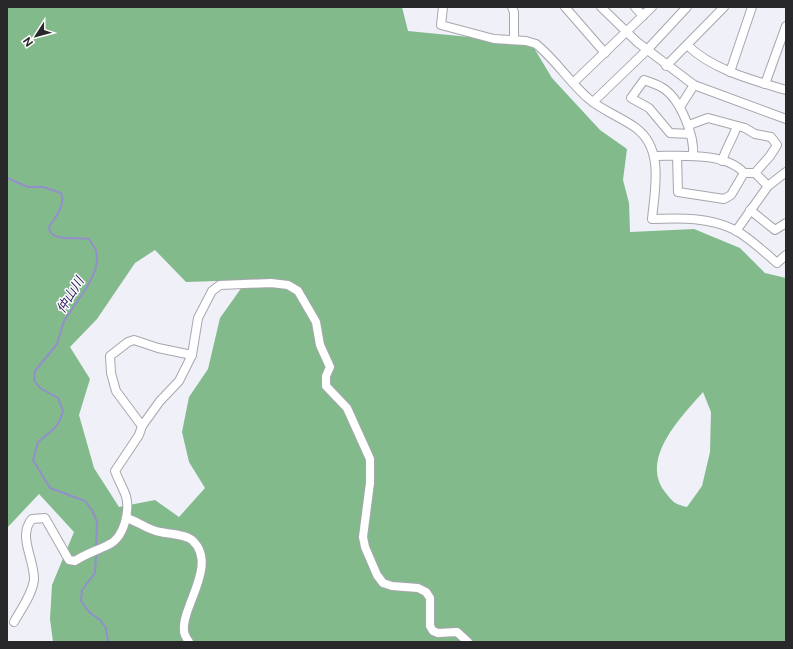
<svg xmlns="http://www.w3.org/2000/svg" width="793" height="649" viewBox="0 0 793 649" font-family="'Public Sans','Noto Sans JP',sans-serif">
  <rect width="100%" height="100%" fill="#f0f0f9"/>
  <path fill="#83ba8c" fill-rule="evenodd" d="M7,7H402L408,31L531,43L552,78L600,130L627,149L623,180L629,203L630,232L694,229L740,248L765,273L786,278V642H53L50,619L52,585L74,532L39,494L7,528ZM155,250L186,282L247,280L220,318L208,369L189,397L182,432L189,462L205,488L179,517L155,500L119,507L94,468L79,415L90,379L70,347L97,319L135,263ZM703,392L711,412L710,452L702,486L687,507C674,504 673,502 665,492C639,459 682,416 703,392Z"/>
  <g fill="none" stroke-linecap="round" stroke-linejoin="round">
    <g stroke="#938fca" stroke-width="2">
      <path d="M7,178L28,187H43L61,193C66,205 56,216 49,227L50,232C57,241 77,237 89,239L96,250L97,261L95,271L87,287L64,321L57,344L35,371L34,380L40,388L58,398L63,411L60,420L55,428L38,442L33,460L50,488L85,501L92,510L97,522L96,547"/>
      <path d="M96,554L95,573L82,590L81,601L89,612L100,620L106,628L108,642"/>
    </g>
    <g stroke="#a6a6ae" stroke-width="10">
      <g id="minor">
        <path d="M443,7L441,25L494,39L526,41L536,44C556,60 570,83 589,99C603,111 621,117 636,128C664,149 655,188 652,219C681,218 709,217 735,230C750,238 764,252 777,263L786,255"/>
        <path d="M512,7L514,12V40"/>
        <path d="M565,7L605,53"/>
        <path d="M601,7L637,42L694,85L786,119"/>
        <path d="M635,7L643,16"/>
        <path d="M687,45C713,70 752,80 786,90"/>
        <path d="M666,66L724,7"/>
        <path d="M730,72L752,7"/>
        <path d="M574,82L652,7"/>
        <path d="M765,84L786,26"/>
        <path d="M593,102L647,50L687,7"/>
        <path d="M680,107L694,85"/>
        <path d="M689,125L708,118L745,128L755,134L771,137L777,145L770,156L755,173"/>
        <path d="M690,134L670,133L649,108L631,98L644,80C649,82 656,84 661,87C680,97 695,136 693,156"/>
        <path d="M655,156C681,156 726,152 744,173H755L768,186"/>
        <path d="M677,156L678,192L724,199L731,195L744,173"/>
        <path d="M722,161C726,148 733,138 737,126"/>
        <path d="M750,210L775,230L786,223"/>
        <path d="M736,231L768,186L786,172"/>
        <path d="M142,426L116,391L111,373L110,356L128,342L134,340L158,348L192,355"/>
        <path d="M126,518C138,521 147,530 160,532C169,534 185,534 192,540C219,564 181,607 184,631C184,634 187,639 189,642"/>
        <path d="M14,622C21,609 32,595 34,580C35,560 17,536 32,519L45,518L69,560L75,561C85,554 96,551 108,545C124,538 130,512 126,496C123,488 118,479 115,471L139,435L142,426L160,401L179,381L192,355L198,318L212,291L220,285L271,283L288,285L298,291L316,322L320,345L330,367L326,376V386L347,408L370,459V483L363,537L365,547L377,575L383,583L392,586L418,588L426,592L430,598V626L433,631L438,633L457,632L468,642"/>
      </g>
    </g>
    <use href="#minor" stroke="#fff" stroke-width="8"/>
  </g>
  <g text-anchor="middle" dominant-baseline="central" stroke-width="3" stroke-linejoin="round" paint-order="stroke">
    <g font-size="13" font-style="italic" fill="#2b1b61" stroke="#fff">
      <text transform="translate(70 295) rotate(-58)">仲山川</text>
    </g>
  </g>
  <rect width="793" height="649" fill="none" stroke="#28282b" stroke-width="16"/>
  <g transform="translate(36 36) rotate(234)" stroke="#ffffff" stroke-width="3" paint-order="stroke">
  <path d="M0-3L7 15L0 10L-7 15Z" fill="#28282b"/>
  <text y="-6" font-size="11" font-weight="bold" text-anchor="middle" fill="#28282b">N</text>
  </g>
</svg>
